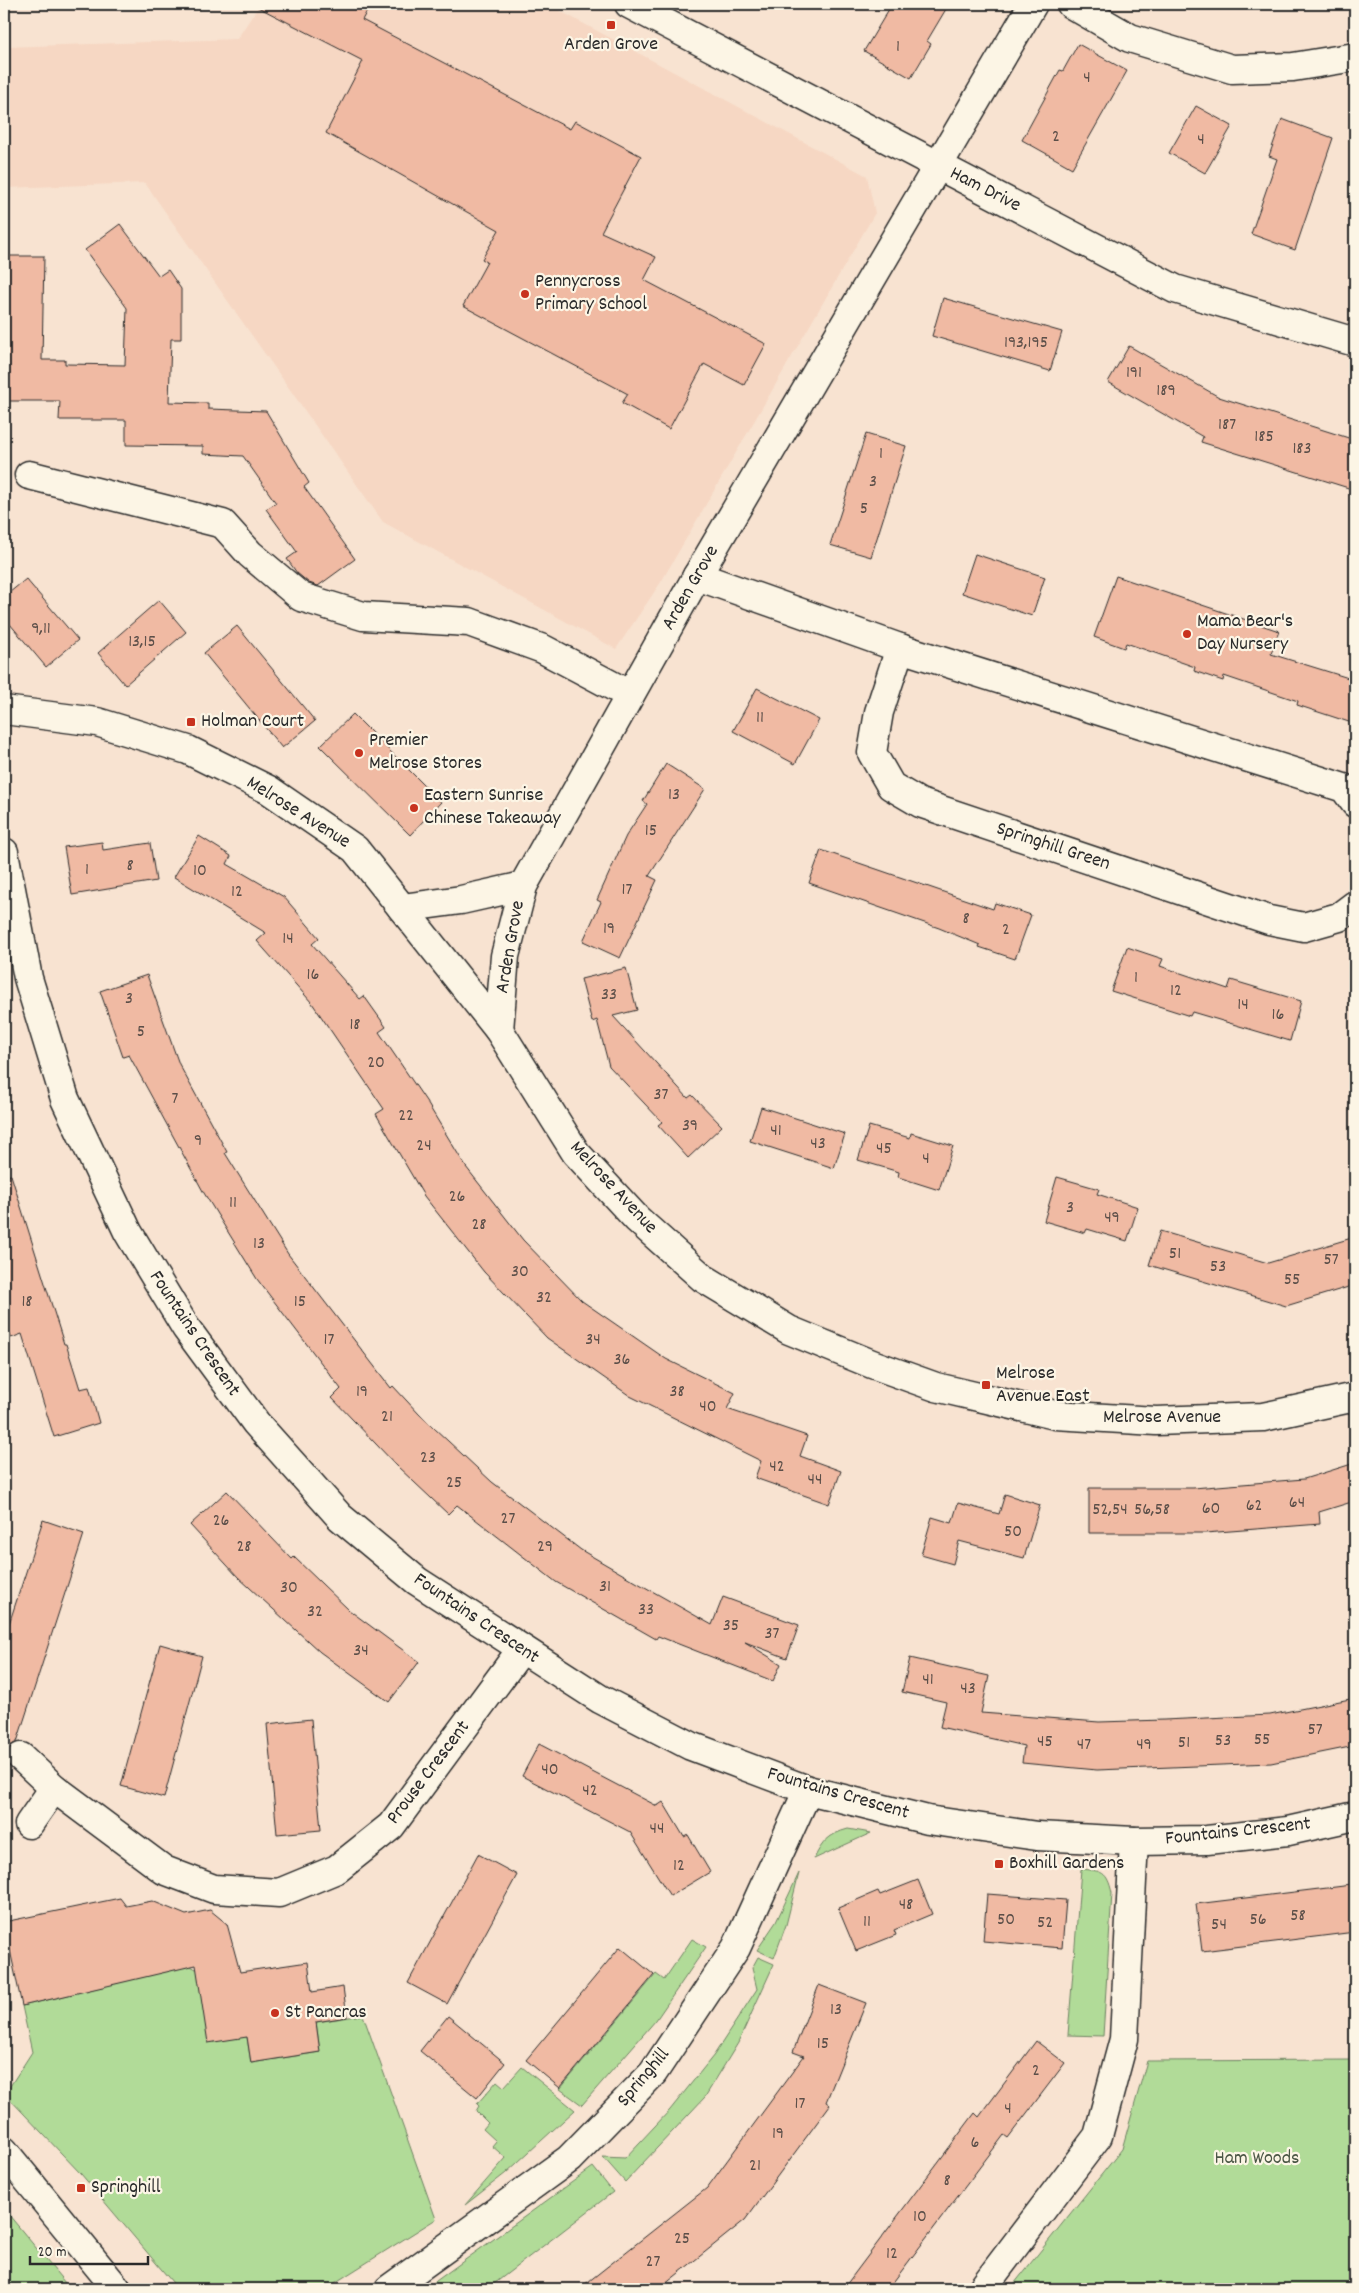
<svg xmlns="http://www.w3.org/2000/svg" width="1359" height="2293" viewBox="0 0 1359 2293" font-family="Dekko,sans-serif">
  <rect width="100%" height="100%" fill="#f8e3d1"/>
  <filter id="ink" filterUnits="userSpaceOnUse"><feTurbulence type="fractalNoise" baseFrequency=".02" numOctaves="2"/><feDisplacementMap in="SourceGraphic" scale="10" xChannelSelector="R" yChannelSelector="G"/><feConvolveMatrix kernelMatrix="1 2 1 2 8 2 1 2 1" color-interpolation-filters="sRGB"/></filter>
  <g filter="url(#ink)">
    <path fill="#f6d7c3" d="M260,4H547L867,176L875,213L661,582L616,649L383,522L145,183L4,188V47L237,39Z"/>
    <g fill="#b1db98" stroke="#6e8362">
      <path d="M848,1829L871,1833L814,1859C822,1842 829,1834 848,1829Z"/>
      <path d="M1081,1869C1102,1871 1107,1871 1112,1893L1103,2036L1068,2035Z"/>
      <path d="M799,1873L786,1925L774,1958L757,1950L776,1922Z"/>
      <path d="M692,1939L706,1947L656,2020L582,2105L560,2089L656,1974L664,1980Z"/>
      <path d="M758,1957L774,1964L738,2043L705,2097L625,2182L603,2157L625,2158L670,2110L714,2055L757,1989L752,1968Z"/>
      <path d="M179,1959L201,1972L247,2037L251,2063L320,2052L316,2022L363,2015L436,2219L325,2289H178L81,2174L5,2094L32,2052L22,2006L163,1972Z"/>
      <path d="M1355,2060V2289H1010L1122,2149L1147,2061Z"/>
      <path d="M522,2067L575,2110L506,2173L465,2205L506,2158L492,2146L496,2141L483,2129L488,2123L476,2111L479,2106L477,2104L497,2081L504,2087Z"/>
      <path d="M593,2167L613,2192L490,2287L487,2289H425Z"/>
      <path d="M4,2209L70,2289H38L4,2283Z"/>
    </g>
    <g fill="#f0baa3" stroke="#2b2b2b">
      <path d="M252,4H371L362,20L570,129L575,121L641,156L601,232L656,257L644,280L766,344L744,385L704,364L669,429L622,403L628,394L463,306L487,262L482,259L499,230L326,133L363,61Z"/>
      <path d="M892,4H949L927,41L931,44L911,78L864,51Z"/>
      <path d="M1078,44L1127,71L1072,168L1022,140L1060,70L1063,71Z"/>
      <path d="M1196,106L1232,126L1205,173L1169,153Z"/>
      <path d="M1282,119L1333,138L1295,250L1251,234L1277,159L1269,156Z"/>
      <path d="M120,224L159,276L168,270L181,289V339H171L169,402L208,403V409L266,411L309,483L304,487L355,559L318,586L309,583L297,573L287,559L297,552L266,509L276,503L243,456L203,454V446L126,445V420H59L60,401H4V256H44L42,360H65V364L125,365L127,308L85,250Z"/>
      <path d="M943,298L1062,332L1050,371L932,336Z"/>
      <path d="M1129,346L1219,397L1355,440V490L1201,442L1203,437L1108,382Z"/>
      <path d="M866,434L906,446L871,557L830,545Z"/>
      <path d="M975,554L1045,577L1032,616L962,593Z"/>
      <path d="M1116,576L1279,631L1271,654L1355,680V724L1297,705L1298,701L1224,676L1223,681L1194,671L1195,667L1126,643L1124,648L1094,637Z"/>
      <path d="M26,579L78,640L46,667L4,617V597Z"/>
      <path d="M159,600L186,632L125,685L98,653Z"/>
      <path d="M237,626L315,721L282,748L204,653Z"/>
      <path d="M757,688L819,720L795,764L733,731Z"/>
      <path d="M353,714L441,802L410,835L320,746Z"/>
      <path d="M666,764L705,789L649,876L657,880L620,958L583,941L601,902L597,900L626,836L647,804L643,801Z"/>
      <path d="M199,836L231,856L227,864L284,897L319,938L312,944L360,999L364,996L386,1027L379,1032L426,1101L466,1167L523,1240L582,1301L666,1359L735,1393L727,1409L807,1436L800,1456L841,1471L829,1504L755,1478L761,1461L630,1396L547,1338L484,1272L424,1196L376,1114L384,1109L312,1003L257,941L266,933L174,877Z"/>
      <path d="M102,842L103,850L150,843L156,881L72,895L64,847Z"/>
      <path d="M821,850L993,909L995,903L1031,915L1015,959L979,947L980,945L939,928L809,883Z"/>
      <path d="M1127,947L1163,959L1160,966L1228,989L1231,980L1301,1001L1290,1041L1192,1012L1190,1016L1111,991Z"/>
      <path d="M626,968L637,1010L613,1016L688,1098L692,1095L722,1126L688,1158L658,1125L662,1122L609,1066L597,1020L592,1022L581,979Z"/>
      <path d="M147,975L179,1064L227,1152L225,1153L288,1254L391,1388L393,1386L419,1414L492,1482L581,1550L636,1582L712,1625L723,1597L799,1625L787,1658L745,1642L781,1664L773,1681L658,1636L656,1639L556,1582L457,1505L448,1514L397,1466L332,1398L341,1389L257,1279L204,1193L129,1055L123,1057L100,991Z"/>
      <path d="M761,1107L845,1134L834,1168L750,1141Z"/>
      <path d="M869,1126L910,1138L911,1133L953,1146L939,1190L898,1177L899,1172L858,1160Z"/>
      <path d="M11,1175L64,1344H66L80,1389L89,1387L99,1423L54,1437L22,1334L11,1338L4,1316V1176Z"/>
      <path d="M1057,1177L1099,1189L1097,1194L1138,1207L1127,1241L1087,1229L1085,1233L1044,1221Z"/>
      <path d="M1160,1231L1268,1263L1355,1237V1285L1286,1306L1149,1265Z"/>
      <path d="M1355,1463V1501L1319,1512L1320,1524L1205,1533H1089V1488H1193L1304,1479Z"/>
      <path d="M227,1491L292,1559L294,1557L349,1610L419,1662L389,1702L320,1652L238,1577L190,1525Z"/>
      <path d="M1005,1494L1040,1505L1024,1558L959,1541L953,1564L921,1555L932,1517L952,1523L958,1503L999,1514Z"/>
      <path d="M43,1520L84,1534L17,1742L10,1746L6,1753V1762H4V1639Z"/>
      <path d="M160,1644L202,1656L164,1798L121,1786Z"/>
      <path d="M910,1658L989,1676L981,1713L1099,1722L1164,1720L1270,1715L1355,1698V1746L1271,1763L1097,1770L1022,1763L1024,1746L940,1727L946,1702L902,1692Z"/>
      <path d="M311,1719L321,1830L277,1834L267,1724Z"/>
      <path d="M539,1744L657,1806L663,1802L684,1837L688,1835L710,1872L670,1896L630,1832L522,1776Z"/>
      <path d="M478,1854L517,1875L447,2004L408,1983Z"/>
      <path d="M918,1880L932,1914L894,1930L896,1935L856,1951L838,1908L878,1891L880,1895Z"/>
      <path d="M1352,1885L1355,1932L1202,1951L1196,1904Z"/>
      <path d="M987,1894L1066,1900L1062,1948L983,1941Z"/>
      <path d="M120,1898L126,1906L152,1901L186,1915L210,1910L227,1924L240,1972L308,1962L312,1992L343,1987L347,2017L316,2022L320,2052L251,2063L247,2037L208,2043L196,1965L22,2006L4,1922Z"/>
      <path d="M620,1947L654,1975L560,2088L526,2060Z"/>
      <path d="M819,1985L866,2003L826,2102L830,2105L745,2220L659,2289H579L707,2188L804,2056L793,2052Z"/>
      <path d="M448,2016L505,2063L477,2098L420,2051Z"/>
      <path d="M1036,2041L1065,2063L1008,2138L1004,2135L888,2289H843L975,2113L979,2117Z"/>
    </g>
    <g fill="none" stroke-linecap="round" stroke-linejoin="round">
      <g stroke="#2b2b2b" stroke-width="31">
        <g id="minor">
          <path d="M1071,4L1130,38L1232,69L1293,67L1355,57"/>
          <path d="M29,475L223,524L250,554L301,597L363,616L469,622L543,649L630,695"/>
          <path d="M697,576L900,648L1344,788L1355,803"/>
          <path d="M900,648L879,712L872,753L891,786L920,803L1269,920L1304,927L1339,917L1355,905"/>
          <path d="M4,710L97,722L188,750L269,790L355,849L499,1030L576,1153L637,1219L703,1278L789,1330L872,1364L936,1387L1055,1415L1156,1421L1263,1417L1355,1397"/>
          <path d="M4,852L28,978L65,1099L128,1232L186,1328L256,1423L340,1517L417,1581L600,1699L691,1746L808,1790L928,1820L1037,1836L1134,1841L1207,1840L1288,1831L1355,1816"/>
          <path d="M402,908L461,900L523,886"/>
          <path d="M499,1030L505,956L523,886L697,576L1033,4"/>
          <path d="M21,1757L54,1788L164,1870L214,1889L279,1893L337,1869L391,1826L521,1650"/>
          <path d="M29,1824L54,1788"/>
          <path d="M389,2289L569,2159L653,2073L736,1948L808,1790"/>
          <path d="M982,2289L1098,2136L1124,2039L1134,1841"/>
        </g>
      </g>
      <g stroke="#2b2b2b" stroke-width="31">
        <g id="tertiary">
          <path d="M629,4L1175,289L1355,342"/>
          <path d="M4,2151L117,2289"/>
        </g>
      </g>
      <use href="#minor" stroke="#fcf5e5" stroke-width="28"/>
      <use href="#tertiary" stroke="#fcf5e5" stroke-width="28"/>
    </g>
  </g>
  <g fill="#c8321e" stroke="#fcf5e5" stroke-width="2">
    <rect x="606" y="20" width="10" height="10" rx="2.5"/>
    <circle cx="525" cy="294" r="5"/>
    <circle cx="1187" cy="634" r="5"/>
    <rect x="186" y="717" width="10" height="10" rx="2.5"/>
    <circle cx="359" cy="753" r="5"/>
    <circle cx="414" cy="808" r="5"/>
    <rect x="981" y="1380" width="10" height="10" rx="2.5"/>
    <rect x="994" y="1859" width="10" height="10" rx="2.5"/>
    <circle cx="275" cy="2013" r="5"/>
    <rect x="76" y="2183" width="10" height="10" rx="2.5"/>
  </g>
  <g text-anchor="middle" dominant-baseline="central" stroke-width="4.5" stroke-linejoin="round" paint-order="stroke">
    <g font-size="18" fill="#5c4f49">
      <text x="898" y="47">1</text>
      <text x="1087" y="78">4</text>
      <text x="1056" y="137">2</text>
      <text x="1201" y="140">4</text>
      <text x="1026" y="343">193,195</text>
      <text x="1134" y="373">191</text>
      <text x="1166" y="391">189</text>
      <text x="1227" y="425">187</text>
      <text x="1264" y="437">185</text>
      <text x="1302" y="449">183</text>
      <text x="881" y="454">1</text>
      <text x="873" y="482">3</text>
      <text x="864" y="509">5</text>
      <text x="41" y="629">9,11</text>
      <text x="142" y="642">13,15</text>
      <text x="760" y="718">11</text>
      <text x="674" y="795">13</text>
      <text x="651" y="831">15</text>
      <text x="130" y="866">8</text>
      <text x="87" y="870">1</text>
      <text x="200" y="871">10</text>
      <text x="627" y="890">17</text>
      <text x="237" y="892">12</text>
      <text x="966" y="919">8</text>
      <text x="609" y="929">19</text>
      <text x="1006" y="930">2</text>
      <text x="288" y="939">14</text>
      <text x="313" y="975">16</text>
      <text x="1136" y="978">1</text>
      <text x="1176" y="991">12</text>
      <text x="609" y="995">33</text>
      <text x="129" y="999">3</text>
      <text x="1243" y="1005">14</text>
      <text x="1278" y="1015">16</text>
      <text x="355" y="1025">18</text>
      <text x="141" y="1032">5</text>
      <text x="376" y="1063">20</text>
      <text x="661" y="1095">37</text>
      <text x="175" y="1099">7</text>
      <text x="406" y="1116">22</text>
      <text x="690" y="1126">39</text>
      <text x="776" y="1131">41</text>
      <text x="198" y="1141">9</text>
      <text x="818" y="1144">43</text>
      <text x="424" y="1146">24</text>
      <text x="884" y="1149">45</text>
      <text x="926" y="1159">4</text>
      <text x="457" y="1197">26</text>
      <text x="233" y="1203">11</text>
      <text x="1070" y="1208">3</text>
      <text x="1112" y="1218">49</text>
      <text x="479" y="1225">28</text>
      <text x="259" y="1244">13</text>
      <text x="1175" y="1254">51</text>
      <text x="1331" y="1260">57</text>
      <text x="1218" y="1267">53</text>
      <text x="520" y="1272">30</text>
      <text x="1292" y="1280">55</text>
      <text x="544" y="1298">32</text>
      <text x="27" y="1302">18</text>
      <text x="300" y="1302">15</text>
      <text x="329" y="1340">17</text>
      <text x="593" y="1340">34</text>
      <text x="622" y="1360">36</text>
      <text x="362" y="1392">19</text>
      <text x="677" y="1392">38</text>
      <text x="708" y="1407">40</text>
      <text x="387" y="1417">21</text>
      <text x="428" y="1458">23</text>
      <text x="777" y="1467">42</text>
      <text x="815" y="1480">44</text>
      <text x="454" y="1483">25</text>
      <text x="1297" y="1503">64</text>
      <text x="1254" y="1506">62</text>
      <text x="1211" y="1509">60</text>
      <text x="1110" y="1510">52,54</text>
      <text x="1152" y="1510">56,58</text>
      <text x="508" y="1519">27</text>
      <text x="221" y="1521">26</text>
      <text x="1013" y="1532">50</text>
      <text x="244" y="1547">28</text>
      <text x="545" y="1547">29</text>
      <text x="605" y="1587">31</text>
      <text x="289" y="1588">30</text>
      <text x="646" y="1610">33</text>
      <text x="315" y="1612">32</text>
      <text x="731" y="1626">35</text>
      <text x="772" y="1634">37</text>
      <text x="361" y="1651">34</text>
      <text x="928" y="1680">41</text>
      <text x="968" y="1689">43</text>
      <text x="1315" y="1730">57</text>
      <text x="1262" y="1740">55</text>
      <text x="1223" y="1741">53</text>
      <text x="1045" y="1742">45</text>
      <text x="1184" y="1743">51</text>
      <text x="1084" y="1745">47</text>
      <text x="1144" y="1745">49</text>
      <text x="550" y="1770">40</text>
      <text x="590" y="1791">42</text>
      <text x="657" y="1829">44</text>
      <text x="679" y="1866">12</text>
      <text x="906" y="1905">48</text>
      <text x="1298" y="1916">58</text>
      <text x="1006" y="1920">50</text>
      <text x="1258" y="1920">56</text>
      <text x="867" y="1922">11</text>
      <text x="1045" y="1923">52</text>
      <text x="1219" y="1925">54</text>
      <text x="836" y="2010">13</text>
      <text x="823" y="2044">15</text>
      <text x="1036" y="2071">2</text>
      <text x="800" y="2104">17</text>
      <text x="1008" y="2109">4</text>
      <text x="778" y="2134">19</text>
      <text x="975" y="2143">6</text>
      <text x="755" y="2166">21</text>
      <text x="947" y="2181">8</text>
      <text x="920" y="2217">10</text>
      <text x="682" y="2239">25</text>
      <text x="892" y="2254">12</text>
      <text x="653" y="2262">27</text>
    </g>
    <g font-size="20" fill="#2b2b2b" stroke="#fcf5e5" text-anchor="start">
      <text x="611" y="45" text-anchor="middle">Arden Grove</text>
      <text x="535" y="282">Pennycross<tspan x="535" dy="23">Primary School</tspan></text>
      <text x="1197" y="622">Mama Bear's<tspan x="1197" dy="23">Day Nursery</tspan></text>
      <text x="201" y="722">Holman Court</text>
      <text x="369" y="741">Premier<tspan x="369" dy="23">Melrose Stores</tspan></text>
      <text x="424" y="796">Eastern Sunrise<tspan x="424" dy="23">Chinese Takeaway</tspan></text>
      <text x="996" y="1374">Melrose<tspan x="996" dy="23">Avenue East</tspan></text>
      <text x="1009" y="1864">Boxhill Gardens</text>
      <text x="285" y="2013">St Pancras</text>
      <text x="91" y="2188">Springhill</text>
    </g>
    <g font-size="20" fill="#2b2b2b" stroke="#fcf5e5">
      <text transform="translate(985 190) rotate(27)">Ham Drive</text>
      <text transform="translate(691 588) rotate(-60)">Arden Grove</text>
      <text transform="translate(298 813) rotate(32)">Melrose Avenue</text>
      <text transform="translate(1053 847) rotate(18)">Springhill Green</text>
      <text transform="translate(511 947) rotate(-80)">Arden Grove</text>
      <text transform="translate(613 1188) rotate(47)">Melrose Avenue</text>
      <text transform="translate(194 1334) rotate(56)">Fountains Crescent</text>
      <text x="1162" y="1418">Melrose Avenue</text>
      <text transform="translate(476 1619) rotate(34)">Fountains Crescent</text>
      <text transform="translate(429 1773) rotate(-53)">Prouse Crescent</text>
      <text transform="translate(838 1794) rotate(16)">Fountains Crescent</text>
      <text transform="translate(1238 1832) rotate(-6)">Fountains Crescent</text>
      <text transform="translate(644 2078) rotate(-50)">Springhill</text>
    </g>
    <g font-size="20" fill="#4c5746" stroke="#fcf5e5">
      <text x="1257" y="2159">Ham Woods</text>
    </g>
  </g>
  <rect width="1359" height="2293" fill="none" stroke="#fcf5e5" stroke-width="20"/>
  <rect x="10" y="10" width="1339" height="2273" fill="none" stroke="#2b2b2b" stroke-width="2" filter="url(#ink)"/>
  <path d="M30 2256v8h118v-8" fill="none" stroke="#2b2b2b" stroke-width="2.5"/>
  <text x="38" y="2256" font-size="15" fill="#2b2b2b" stroke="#fcf5e5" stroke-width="4" paint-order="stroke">20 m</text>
</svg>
